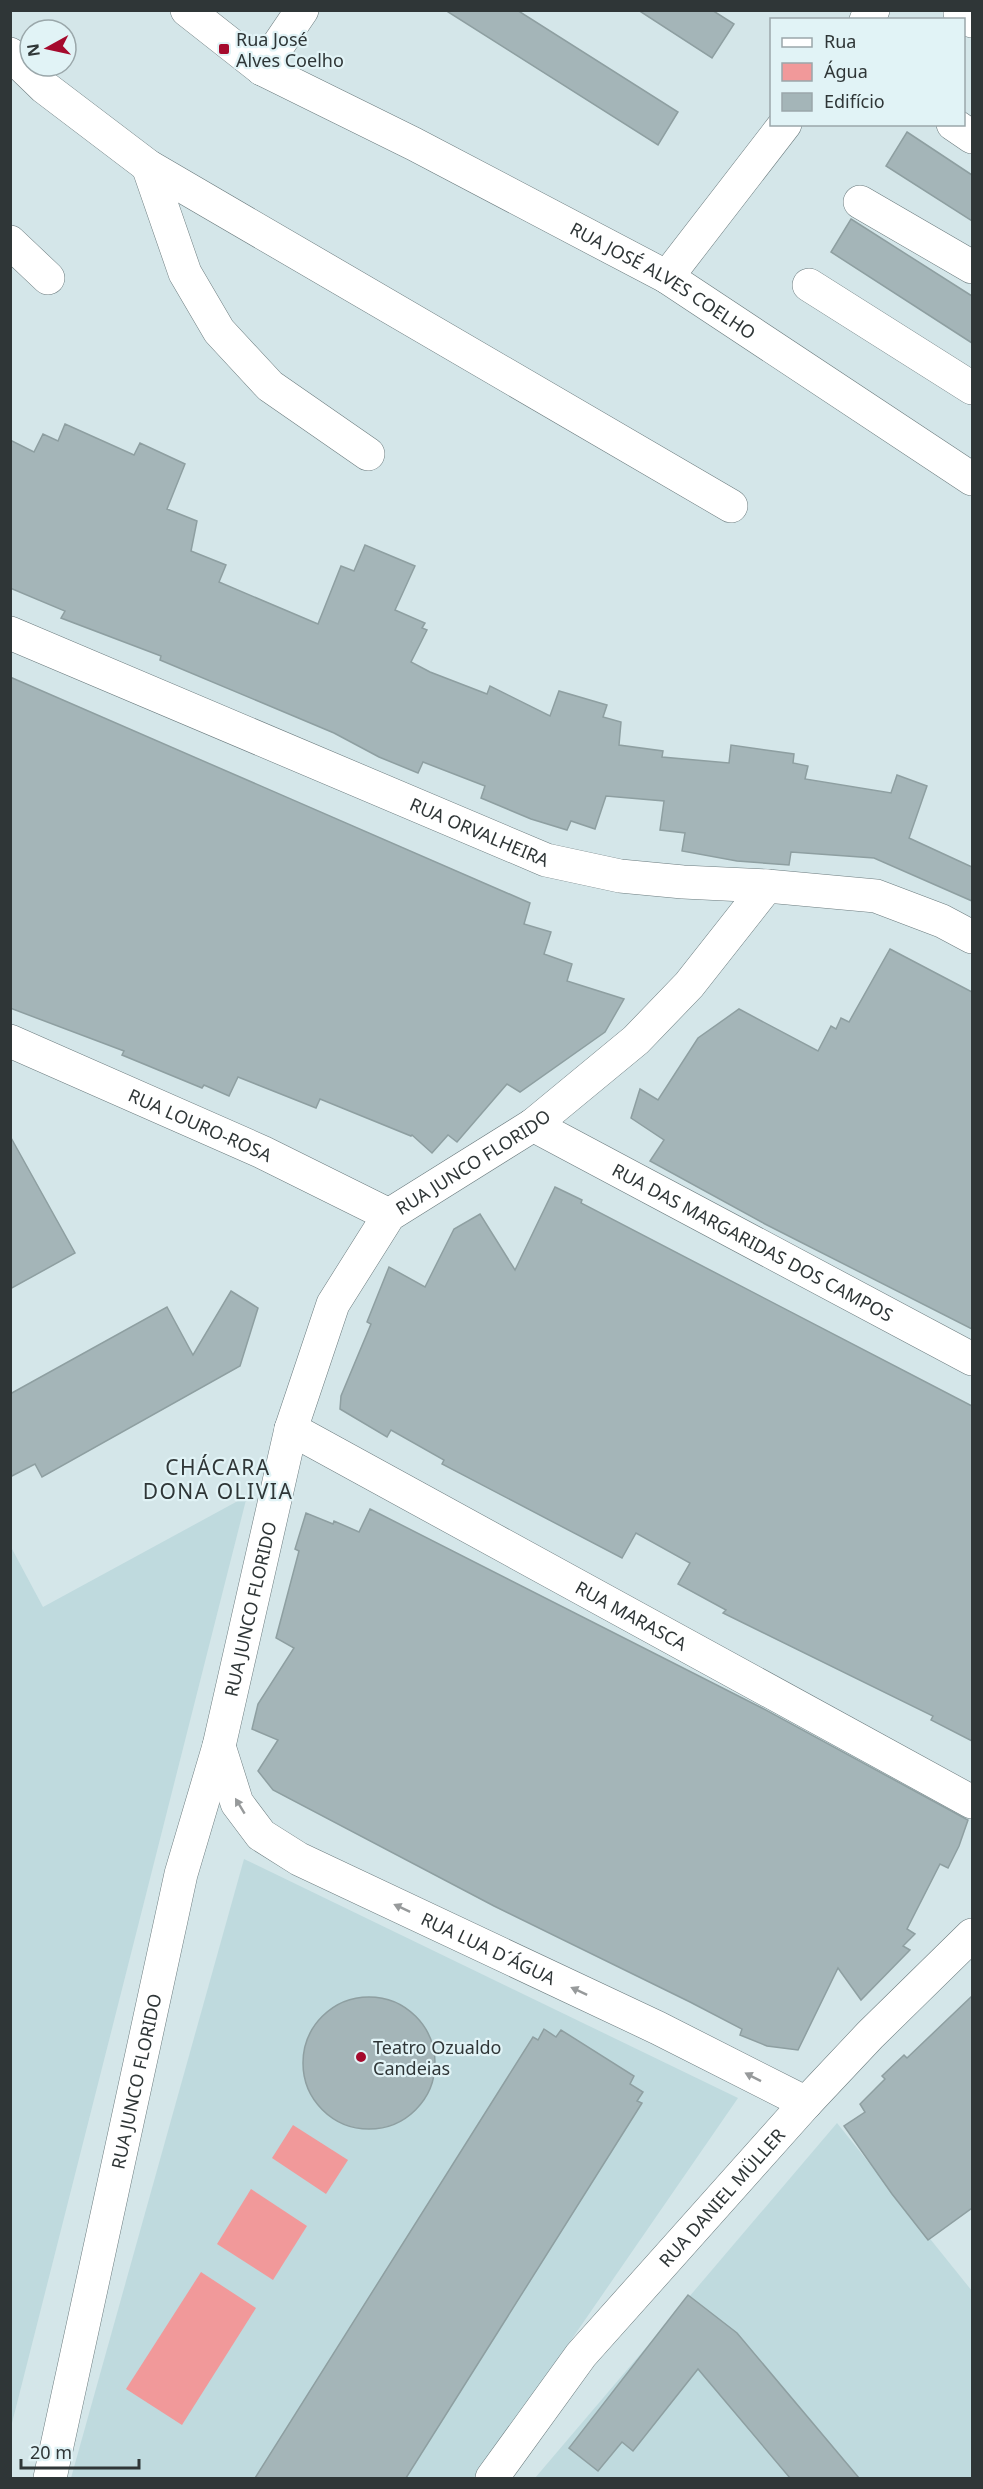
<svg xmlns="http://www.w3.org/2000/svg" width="983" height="2489" viewBox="0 0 983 2489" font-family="'Noto Sans',sans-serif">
  <rect width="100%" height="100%" fill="#d4e6e9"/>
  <g fill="#bfdade">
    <path d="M247,1496L11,2427V1547L43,1607Z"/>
    <path d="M244,1859L738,2098L476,2478H71Z"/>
    <path d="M837,2123L972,2291V2478H535Z"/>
  </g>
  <g fill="#f1999a">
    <path d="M293,2125L348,2160L326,2194L272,2158Z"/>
    <path d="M251,2189L307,2226L273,2280L217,2244Z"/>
    <path d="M201,2272L256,2308L182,2425L126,2389Z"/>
  </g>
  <g fill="#a4b5b8" stroke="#8e9fa1" stroke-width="1.5">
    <path d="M445,10H517L678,112L658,145Z"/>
    <path d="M638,10H712L734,24L712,58Z"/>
    <path d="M907,132L972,175V221L886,166Z"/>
    <path d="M851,219L972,296V343L831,252Z"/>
    <path d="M65,424L134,455L140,443L185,464L167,509L197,521L191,551L226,565L219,582L318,624L341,566L354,571L365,545L415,566L395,610L425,623L422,628L427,630L411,662L430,672L487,694L490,686L550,716L559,691L607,705L603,717L621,722L619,745L663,751L662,757L729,763L731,745L794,754L793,763L808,766L805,779L891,793L897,775L927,786L909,838L972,867V901L874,858L791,852L789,865L737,861L682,851L685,833L660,830L664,801L606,796L595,829L571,821L567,830L531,819L481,798L485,786L423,762L418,773L379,757L334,733L160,660L161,656L61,618L65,611L10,588V440L34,452L43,434L58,441Z"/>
    <path d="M10,677L530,903L524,924L551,932L544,954L572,964L567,981L624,999L605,1032L520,1092L507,1084L457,1142L448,1135L432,1153L412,1135L411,1136L320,1099L316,1108L238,1077L229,1096L204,1085L202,1088L122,1055L124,1051L10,1008Z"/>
    <path d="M890,949L972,992V1329L765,1224L650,1161L664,1140L631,1118L640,1089L658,1100L698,1038L739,1009L818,1051L831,1026L836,1029L841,1018L849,1022Z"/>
    <path d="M10,1136L75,1253L10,1289Z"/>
    <path d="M555,1187L582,1200L581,1203L972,1406V1741L931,1720L933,1716L723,1613L726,1610L678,1584L690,1563L636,1533L622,1558L442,1464L444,1460L391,1430L387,1437L340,1409L341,1396L371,1324L367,1322L389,1267L425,1287L454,1229L480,1214L515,1270Z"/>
    <path d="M231,1291L258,1308L240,1366L42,1477L35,1464L10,1477V1394L167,1307L193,1355Z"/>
    <path d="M370,1509L762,1708L968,1820L959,1846L948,1868L940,1864L907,1929L915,1934L903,1946L910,1950L861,2000L838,1968L798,2050L767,2046L740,2035L742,2029L690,2002L494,1906L273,1790L258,1771L278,1740L252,1729L258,1704L294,1648L276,1638L299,1551L295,1549L306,1513L333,1524L334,1521L359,1532Z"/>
    <path d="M972,1996V2208L928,2240L892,2194L844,2126L865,2112L860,2104L885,2079L882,2076L904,2055L907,2058Z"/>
    <circle cx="369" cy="2063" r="66"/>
    <path d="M544,2029L556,2037L561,2030L634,2076L630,2084L643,2092L637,2101L642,2103L406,2478H255L533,2037L538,2040Z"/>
    <path d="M688,2295L737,2333L859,2478H790L698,2369L633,2451L622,2442L598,2471L569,2448Z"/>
  </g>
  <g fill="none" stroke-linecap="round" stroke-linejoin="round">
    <g stroke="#6b7b7e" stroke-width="34">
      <g id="minor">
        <path id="s1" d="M187,10L262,69L414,144L667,277L972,479"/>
        <path d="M960,13L972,21"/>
        <path d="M866,20L873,10"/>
        <path d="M10,54L44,87L148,166L731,506"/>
        <path d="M262,69L302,10"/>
        <path d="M953,124L972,137"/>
        <path d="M148,166L185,273L219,331L270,386L368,454"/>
        <path d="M860,202L972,267"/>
        <path d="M10,242L48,278"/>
        <path d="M667,277L785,124"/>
        <path d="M809,285L972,388"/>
        <path id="s2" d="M10,633L546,860L620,876L683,882L767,886L876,896L942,921L972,937"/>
        <path id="s3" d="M10,1041L262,1152L389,1215"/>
        <path id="s4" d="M533,1125L972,1359"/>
        <path id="s5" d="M291,1429L972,1802"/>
        <path id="s6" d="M219,1746L237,1803L261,1835L299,1859L658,2028L806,2103"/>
        <path id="s7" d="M50,2478L181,1874L219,1746L291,1429L333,1304L389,1215L533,1125L636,1040L689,985L767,886"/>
        <path id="s8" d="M492,2478L581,2355L806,2103L870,2035L972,1935"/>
      </g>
    </g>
    <use href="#minor" stroke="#fff" stroke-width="33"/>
  </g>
  <defs><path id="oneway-solid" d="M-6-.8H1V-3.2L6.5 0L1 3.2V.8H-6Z" transform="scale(1.5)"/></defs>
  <g fill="#979a9b">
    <use href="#oneway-solid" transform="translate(240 1806) rotate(-121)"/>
    <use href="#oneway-solid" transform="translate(402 1908) rotate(-155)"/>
    <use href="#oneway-solid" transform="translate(579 1991) rotate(-155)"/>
    <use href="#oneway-solid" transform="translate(753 2077) rotate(-153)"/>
  </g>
  <g fill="#a50a2d" stroke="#e1f3f6" stroke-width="2">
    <rect x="218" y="43" width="12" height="12" rx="3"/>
    <circle cx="361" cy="2057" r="6"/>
  </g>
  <g text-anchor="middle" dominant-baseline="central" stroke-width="4.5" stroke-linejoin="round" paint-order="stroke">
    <g font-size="18" fill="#2f3637" stroke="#e1f3f6" text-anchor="start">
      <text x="236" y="39">Rua José<tspan x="236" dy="21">Alves Coelho</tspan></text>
      <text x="373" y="2047">Teatro Ozualdo<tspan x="373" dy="21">Candeias</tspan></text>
    </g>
    <g font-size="18" fill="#2f3637" stroke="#e1f3f6">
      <text stroke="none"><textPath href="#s1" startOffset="549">RUA JOSÉ ALVES COELHO</textPath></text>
      <text stroke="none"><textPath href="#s2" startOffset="510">RUA ORVALHEIRA</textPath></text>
      <text stroke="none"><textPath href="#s3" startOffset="208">RUA LOURO-ROSA</textPath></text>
      <text stroke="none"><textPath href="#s7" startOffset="1413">RUA JUNCO FLORIDO</textPath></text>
      <text stroke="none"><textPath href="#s4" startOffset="249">RUA DAS MARGARIDAS DOS CAMPOS</textPath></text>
      <text stroke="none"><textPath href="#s7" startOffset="892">RUA JUNCO FLORIDO</textPath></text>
      <text stroke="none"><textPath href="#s5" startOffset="388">RUA MARASCA</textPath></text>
      <text stroke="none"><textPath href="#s6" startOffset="354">RUA LUA D´ÁGUA</textPath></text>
      <text stroke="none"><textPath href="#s7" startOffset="406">RUA JUNCO FLORIDO</textPath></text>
      <text stroke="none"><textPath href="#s8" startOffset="363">RUA DANIEL MÜLLER</textPath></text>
    </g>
    <g font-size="21" letter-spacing="1.5" fill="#2f3637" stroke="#e1f3f6">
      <text x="218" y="1467">CHÁCARA<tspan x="218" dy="24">DONA OLIVIA</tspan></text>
    </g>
  </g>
  <rect width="983" height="2489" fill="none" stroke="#2f3637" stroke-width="24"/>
  <rect x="770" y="18" width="195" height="108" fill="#e1f3f6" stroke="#9aa7aa" stroke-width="1.5"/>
  <rect x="782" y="38" width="30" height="9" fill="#ffffff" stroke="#9aa7aa" stroke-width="1.5"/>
  <text x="824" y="48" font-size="18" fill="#2f3637">Rua</text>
  <rect x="782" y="63" width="30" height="18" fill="#f1999a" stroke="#9aa7aa" stroke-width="1.5"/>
  <text x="824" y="78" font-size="18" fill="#2f3637">Água</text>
  <rect x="782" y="93" width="30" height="18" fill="#a4b5b8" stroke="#9aa7aa" stroke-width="1.5"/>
  <text x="824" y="108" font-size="18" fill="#2f3637">Edifício</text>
  <g transform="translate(48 48) rotate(262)"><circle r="28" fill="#e1f3f6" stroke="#9aa7aa" stroke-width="1.5"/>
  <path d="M0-4.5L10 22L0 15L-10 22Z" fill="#a50a2d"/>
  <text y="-9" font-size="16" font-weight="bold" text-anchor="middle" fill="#2f3637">N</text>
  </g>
  <path d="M21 2459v9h118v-9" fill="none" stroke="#2f3637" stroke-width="3"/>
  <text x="30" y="2459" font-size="18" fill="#2f3637" stroke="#e1f3f6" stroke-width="4.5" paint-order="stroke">20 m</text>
</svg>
